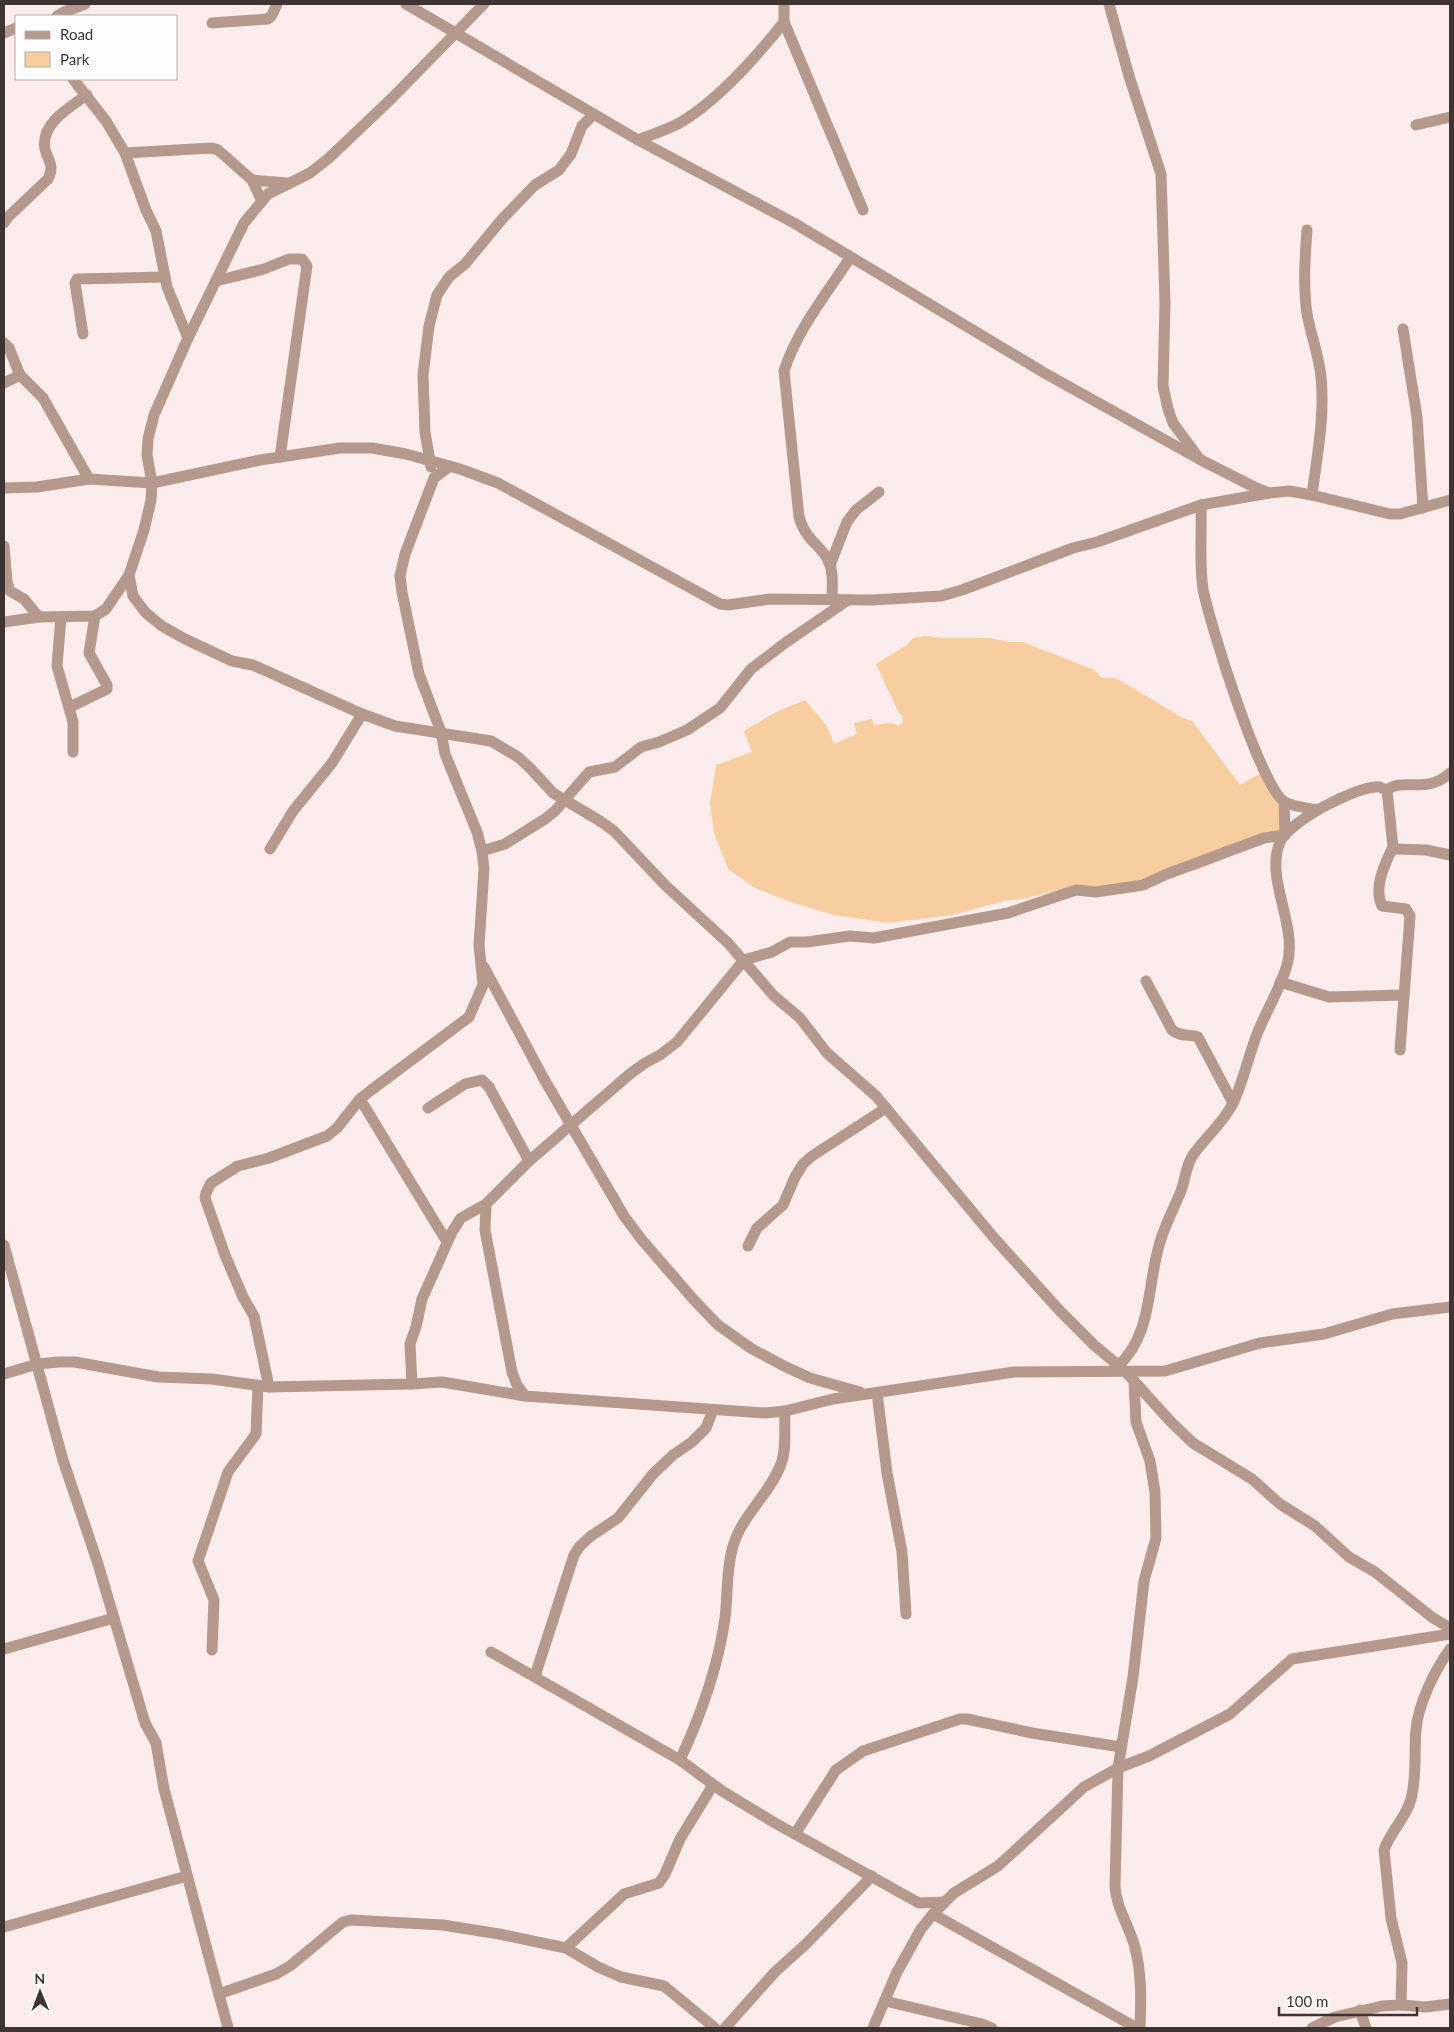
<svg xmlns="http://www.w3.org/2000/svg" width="1454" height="2032" viewBox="0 0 1454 2032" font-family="Lato,sans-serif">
  <rect width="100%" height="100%" fill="#fcecec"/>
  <path fill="#f8cd9f" d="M924,636L946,638H990L1009,642H1023L1094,670L1102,678H1116L1183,718L1192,721L1240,785L1261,773L1277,798L1282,832L1200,869L1158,875L1113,887L1057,890L1027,898L1004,901L952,915L888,923L834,915L791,902L755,888L728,869L714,833L710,803L716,765L752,752L744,731L776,712L805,700L826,725L834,744L857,734L854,723L872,719L874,725L891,723L900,726L903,722V716L899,713L876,664L907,645L913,638Z"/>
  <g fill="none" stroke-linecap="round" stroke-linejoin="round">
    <g stroke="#b5998d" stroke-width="11">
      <path d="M406,4L638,140L794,223L1048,375L1201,460L1256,488L1269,493L1289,491L1312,495L1390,514H1400L1450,500"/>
      <path d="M784,4V22L863,210"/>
      <path d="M1109,4L1129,76L1161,174L1165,303L1163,386L1168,409L1173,423L1198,457"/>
      <path d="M57,16L64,12L85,4"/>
      <path d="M212,23L268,19L272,15L277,4"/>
      <path d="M4,33L16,28"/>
      <path d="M73,79L106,121L125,153L146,210L156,231L167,287L188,338"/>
      <path d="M1416,125L1450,117"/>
      <path d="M638,140C653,134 670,129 683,121C720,98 757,56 784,22"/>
      <path d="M125,153L212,148L218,150L252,180L262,201"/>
      <path d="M252,180L288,183"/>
      <path d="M4,223L8,217L48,179C55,166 48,161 45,149C40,124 70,107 87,95"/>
      <path d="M1307,230C1305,258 1303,286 1307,314C1311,335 1319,356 1321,377C1325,416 1317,456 1312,495"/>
      <path d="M216,281L264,269L289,259H302L307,266L280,457"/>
      <path d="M1403,329L1417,417L1423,508"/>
      <path d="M83,334L75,283L77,279L165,277"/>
      <path d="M4,343L9,348L20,375L43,398L89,479"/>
      <path d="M4,383L20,375"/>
      <path d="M431,467L425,432L423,375L429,326L437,295L449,277L465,264L503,218L535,185L559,170L571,154L582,126L594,114"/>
      <path d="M4,488L37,487L89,479L152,483L260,460L340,448H372L406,454L460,469L498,483L720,604L728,605L770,599L873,600L941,596L962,590L1073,548L1097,542L1201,505L1269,493"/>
      <path d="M1201,505C1202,532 1199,563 1203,589C1209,621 1261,789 1285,802C1294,807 1308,808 1318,810"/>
      <path d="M4,546L7,582L10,591L24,599L39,617"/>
      <path d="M830,565L847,522L856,510L879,492"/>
      <path d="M129,575L133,596L146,613L162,626L185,639L232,661L253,665L362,714L395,726L491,741L518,757L530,768L553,793L600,821L614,831L665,885L728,943L774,996L800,1018L827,1053L876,1096L995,1239L1060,1311L1094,1345L1125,1371L1171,1422L1193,1443L1252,1479L1280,1504L1315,1526L1349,1557L1375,1572L1433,1618L1450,1628"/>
      <path d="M832,600C832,587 834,572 828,560C819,543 806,541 799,517L784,371C797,330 827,293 850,258"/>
      <path d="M61,617L57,666L73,722V752"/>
      <path d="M4,622L39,617L95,616L106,609L129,575L144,530L151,500L152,483L147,455L148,439L154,415L188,338L244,223L268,194L310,173L329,158L392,98L484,4"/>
      <path d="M70,707L107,689V685L89,653L95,616"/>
      <path d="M1387,790L1393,847L1395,849L1426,850L1450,855"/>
      <path d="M1387,790C1404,777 1426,795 1450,773"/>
      <path d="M1393,847C1385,864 1373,887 1382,906L1406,909L1410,916L1400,1050"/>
      <path d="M270,849L293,811L332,763L362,714"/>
      <path d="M482,851L505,844L545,819L555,811L589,772L615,767L641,747L659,742L687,730L720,708L751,669L785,643L848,600"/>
      <path d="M484,967L544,1079L624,1216L642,1240L694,1300L718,1325L752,1349L786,1367L810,1378L860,1392"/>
      <path d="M1146,981L1172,1030C1180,1037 1189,1034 1198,1037L1233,1103"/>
      <path d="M1280,982L1329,997L1404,995"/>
      <path d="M360,1099L447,1242"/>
      <path d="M428,1108L465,1084L482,1080L489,1087L529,1161"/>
      <path d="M486,1204L485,1230L512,1372L517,1385L525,1396"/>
      <path d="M4,1245L63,1460L98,1564L145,1723L156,1743L164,1789L228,2028"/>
      <path d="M748,1246L757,1228L783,1205L795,1177L803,1164L812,1156L886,1108"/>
      <path d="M1118,1366C1155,1332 1146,1279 1162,1236C1167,1221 1175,1206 1181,1191C1185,1180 1186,1165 1193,1155C1205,1138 1222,1124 1232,1105C1244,1082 1249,1051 1260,1027C1269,1006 1283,983 1288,961C1296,922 1265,878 1280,842C1290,821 1353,788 1376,787C1380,786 1383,789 1387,790"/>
      <path d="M4,1374L37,1364L59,1362H75L158,1377L212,1379L269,1387L412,1384L442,1382L525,1396L765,1413L785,1411L833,1399L1014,1372L1165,1371L1260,1343L1324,1334L1392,1314L1450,1307"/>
      <path d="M1134,1381L1136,1422L1150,1461L1155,1492L1156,1538L1144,1581L1133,1677L1118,1768L1115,1886C1116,1907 1128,1924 1134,1944C1142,1972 1141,2000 1140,2028"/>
      <path d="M412,1384L410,1344L416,1327L422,1299L452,1232L461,1218L486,1204L529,1161L631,1073L645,1063L660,1055L677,1042L744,960L772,952L790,942H807L850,936L874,938L1008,913L1076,890L1096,892L1143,885L1167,874L1264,838L1285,835L1284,802"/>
      <path d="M269,1387L254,1316L243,1297L225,1255L205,1198L206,1193L211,1183L238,1166L269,1158L327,1136L337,1128L360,1099L370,1091L469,1017L483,985L479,945L484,869L482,851L477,832L445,754L441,732L419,674L402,592L400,576L405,554L434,478L450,466"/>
      <path d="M877,1393L887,1473L902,1552L906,1614"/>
      <path d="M4,1649L114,1618"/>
      <path d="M212,1650L214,1600L198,1561L228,1472L256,1434L258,1385"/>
      <path d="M491,1652L680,1760L722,1791L775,1823L919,1903L943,1902"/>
      <path d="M535,1676L574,1555L580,1546L591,1536L618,1518L653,1474L673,1455L692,1442L706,1428L713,1410"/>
      <path d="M680,1760C701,1715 718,1668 725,1618C728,1594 726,1570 733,1546C742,1515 770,1494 781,1464C787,1449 784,1428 785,1411"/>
      <path d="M795,1834L836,1770L863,1751L960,1719H967L1032,1733L1121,1747"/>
      <path d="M933,1914L1137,2028"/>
      <path d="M4,1927L187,1876"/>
      <path d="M566,1948L624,1894L659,1883L665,1874L680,1839L713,1785"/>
      <path d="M219,1994L276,1974L290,1966L343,1922L351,1920L443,1925L499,1934L566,1948L598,1967L621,1977L664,1986L715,2028"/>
      <path d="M885,2001L982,2024L992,2028"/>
      <path d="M1401,2005L1402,1963L1391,1918L1384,1850C1390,1832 1406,1818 1411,1799C1417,1777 1414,1753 1416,1730C1418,1704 1435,1670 1450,1649"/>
      <path d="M1360,2010L1366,2028"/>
      <path d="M725,2028L775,1972L807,1943L872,1876"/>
      <path d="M873,2028L897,1972L921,1929L933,1914L954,1893L998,1866L1084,1787L1118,1768L1149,1756L1230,1714L1292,1659L1450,1634"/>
      <path d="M1312,2028L1335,2017L1382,2006L1401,2005L1425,2007L1450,2004"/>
    </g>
  </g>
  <rect width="1454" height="2032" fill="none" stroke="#3e3434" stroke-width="10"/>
  <rect x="15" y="15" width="162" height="65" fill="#fefefe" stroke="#b1adad"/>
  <rect x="25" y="31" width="25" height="8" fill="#b5998d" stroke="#b1adad"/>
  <text x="60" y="40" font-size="15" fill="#3e3434">Road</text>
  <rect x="25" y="52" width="25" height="15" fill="#f8cd9f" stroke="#b1adad"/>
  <text x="60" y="65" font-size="15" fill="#3e3434">Park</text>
  <g transform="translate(40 1992) rotate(359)" stroke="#fefefe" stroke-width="4" paint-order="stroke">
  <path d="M0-4L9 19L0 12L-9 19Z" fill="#3e3434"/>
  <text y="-8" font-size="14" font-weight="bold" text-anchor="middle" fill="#3e3434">N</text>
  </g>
  <path d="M1279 2007v8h138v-8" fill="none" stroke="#3e3434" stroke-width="2.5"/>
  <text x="1286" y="2007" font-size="15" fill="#3e3434" stroke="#fefefe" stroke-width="4" paint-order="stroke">100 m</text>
</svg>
